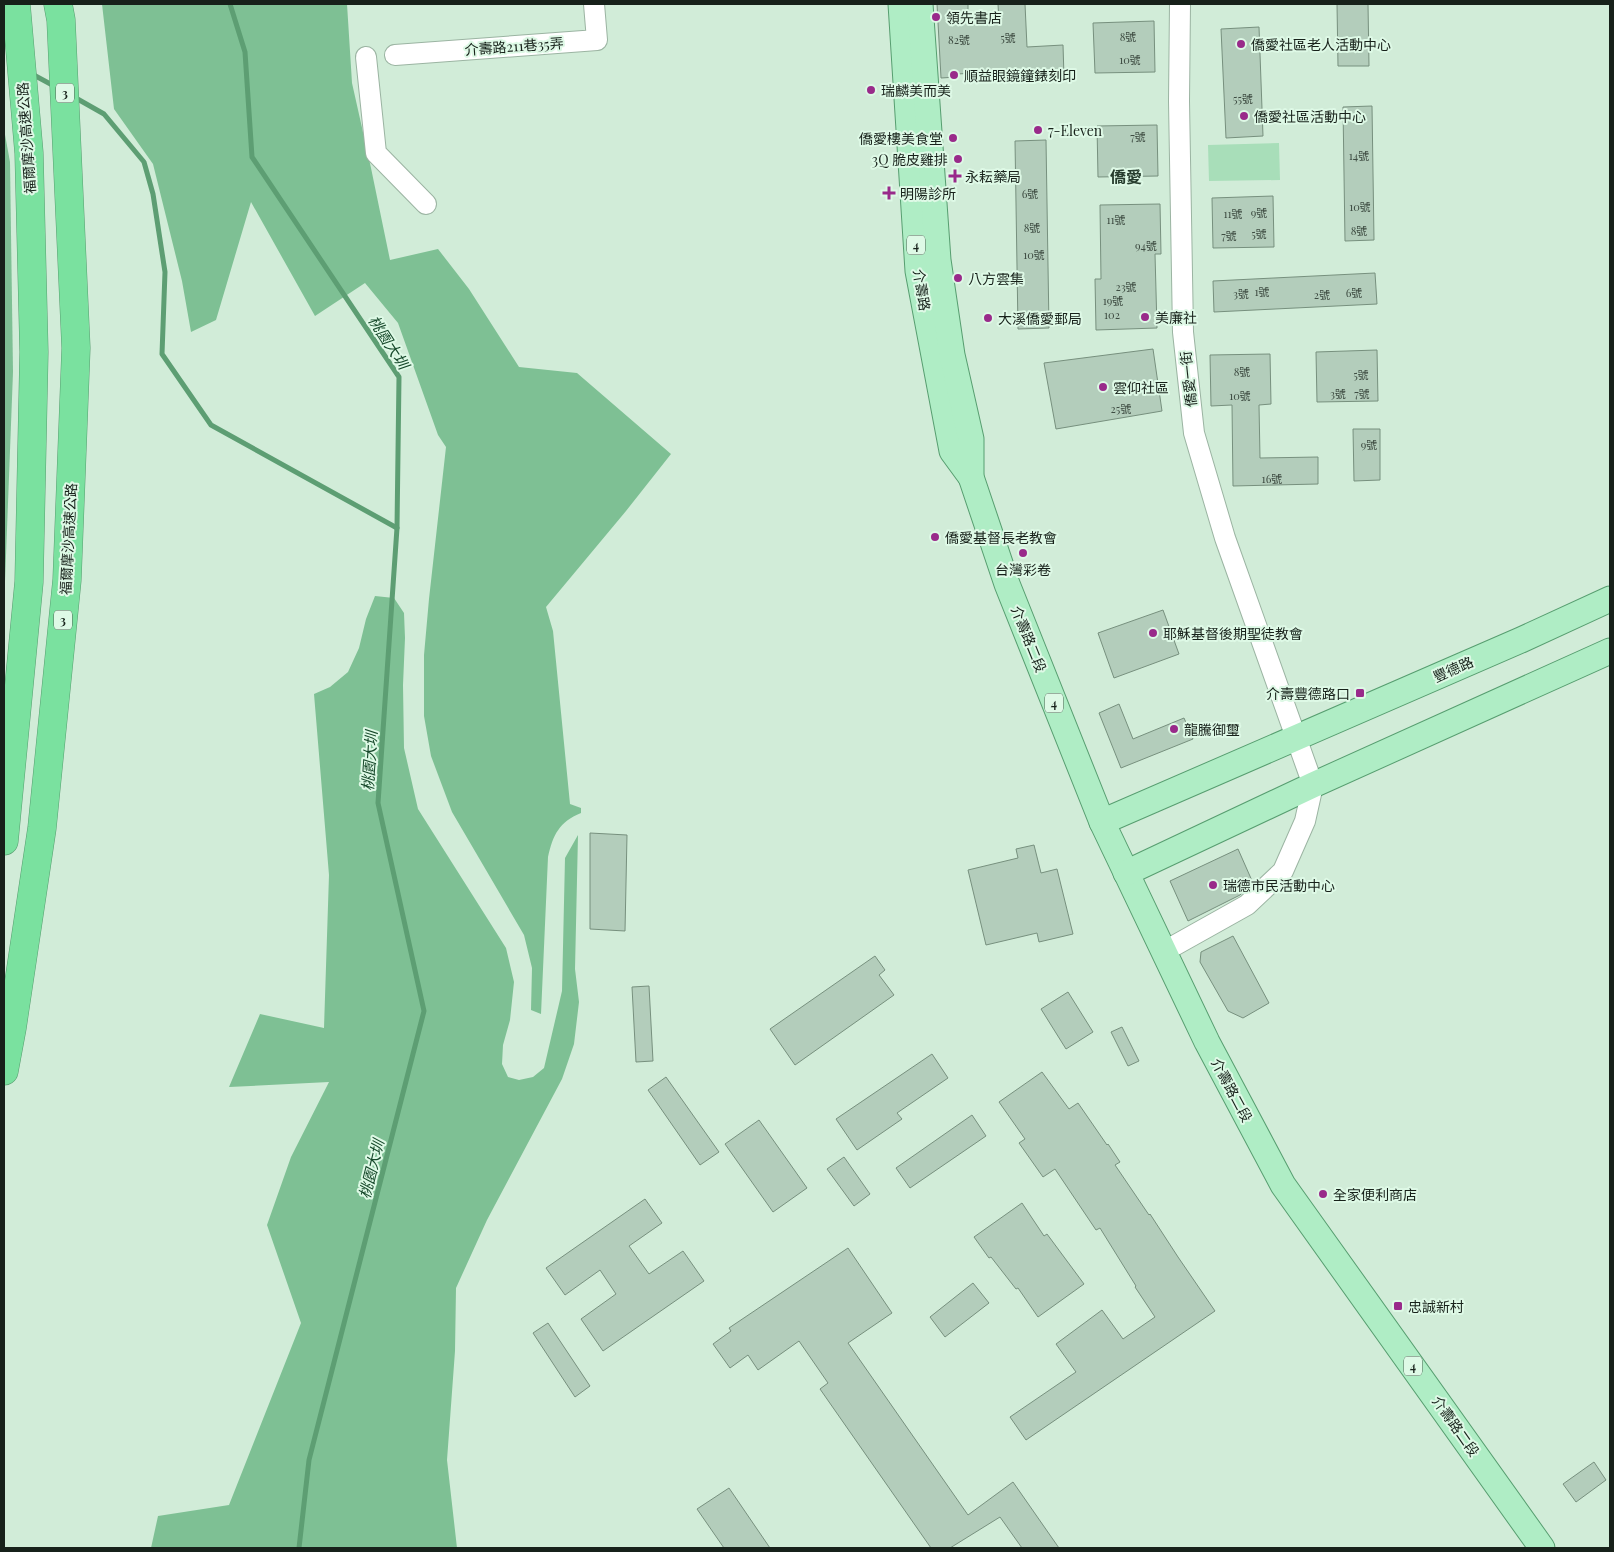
<svg xmlns="http://www.w3.org/2000/svg" width="1614" height="1552" viewBox="0 0 1614 1552" font-family="'Playfair Display','Noto Sans TC',serif">
  <rect width="100%" height="100%" fill="#d1ecd8"/>
  <path fill="#a8deb9" d="M1279,143L1280,180L1209,181L1208,145Z"/>
  <g fill="#7ec094">
    <path d="M102,4H347L352,83L371,168L390,260L438,249L469,289L519,367L577,373L671,454L626,511L546,607L553,631L570,804L581,808V813C559,822 553,835 548,857L541,1014L531,1010L532,968L524,935L452,812L431,756L424,716V655L429,599L446,447L438,435L398,323L365,283L315,316L251,202L216,320L191,332L182,281L153,164L114,109Z"/>
    <path d="M4,129L10,162L13,372L4,608Z"/>
    <path d="M375,596L394,598L404,613L405,638L403,685L404,748L418,809L506,948L514,982L510,1020L503,1045L502,1064L508,1077L519,1080L533,1077L544,1068L562,991L565,858L578,835L575,969L579,1002L574,1044L562,1079L487,1220L456,1288L455,1351L447,1460L457,1548H151L158,1516L229,1505L301,1323L267,1225L291,1157L329,1082L229,1087L260,1014L324,1028L329,875L314,694L330,687L348,672L359,648L366,619Z"/>
  </g>
  <g fill="none" stroke-linecap="round" stroke-linejoin="round">
    <g stroke="#5d9e73" stroke-width="5">
      <path d="M230,4L245,52L252,157L399,377L397,528L378,803L424,1011L309,1460L299,1548"/>
      <path d="M30,73L56,87"/>
      <path d="M74,97L104,114L144,162L153,194L165,272L162,354L211,425L397,528"/>
    </g>
  </g>
  <g fill="#b3cdbb" stroke="#77907e">
    <path d="M937,4H968V23L999,22L998,4H1025L1027,47L1063,45L1064,77L1002,80V72L956,74L957,77L941,78Z"/>
    <path d="M1337,4H1368L1369,66H1338Z"/>
    <path d="M1154,21L1155,72L1095,73L1093,23Z"/>
    <path d="M1259,27L1263,136L1226,138L1221,29Z"/>
    <path d="M1372,106L1374,240L1345,241L1343,107Z"/>
    <path d="M1157,125L1158,176L1098,177L1097,126Z"/>
    <path d="M1046,140L1049,328L1018,329L1015,141Z"/>
    <path d="M1273,196L1274,247L1213,248L1212,198Z"/>
    <path d="M1160,204L1161,254H1155L1157,328L1096,330L1095,279H1101L1100,205Z"/>
    <path d="M1375,273L1377,304L1214,312L1213,281Z"/>
    <path d="M1153,349L1162,411L1056,429L1044,363Z"/>
    <path d="M1377,350L1378,401L1317,402L1316,352Z"/>
    <path d="M1270,354L1271,404L1259,405L1260,458L1318,457V484L1233,486L1232,405L1211,406L1210,355Z"/>
    <path d="M1353,429H1380V480L1354,481Z"/>
    <path d="M1163,610L1179,654L1114,678L1098,633Z"/>
    <path d="M1119,704L1133,739L1184,718L1193,739L1121,768L1099,713Z"/>
    <path d="M590,833L627,835L625,931L590,929Z"/>
    <path d="M1034,845L1041,873L1057,869L1073,934L1039,942L1037,933L986,945L968,870L1018,858L1016,849Z"/>
    <path d="M1238,849L1253,883L1240,895L1188,921L1170,881Z"/>
    <path d="M1233,936L1269,1003L1243,1018L1228,1011L1200,962L1201,952Z"/>
    <path d="M875,956L885,970L879,975L894,995L795,1065L770,1029Z"/>
    <path d="M649,986L653,1061L636,1062L632,987Z"/>
    <path d="M1068,992L1093,1032L1066,1049L1041,1009Z"/>
    <path d="M1122,1027L1139,1061L1128,1066L1111,1032Z"/>
    <path d="M932,1054L948,1078L897,1113L902,1119L857,1150L836,1119Z"/>
    <path d="M1042,1072L1069,1109L1078,1103L1107,1145L1108,1144L1120,1162L1115,1165L1149,1215L1150,1214L1178,1257L1215,1311L1026,1440L1010,1417L1076,1372L1056,1344L1102,1310L1123,1339L1155,1317L1135,1287L1136,1286L1100,1228L1096,1230L1055,1169L1043,1177L1019,1143L1025,1139L999,1102Z"/>
    <path d="M666,1077L719,1152L700,1165L648,1090Z"/>
    <path d="M972,1115L986,1136L910,1188L896,1168Z"/>
    <path d="M759,1120L807,1188L773,1212L725,1144Z"/>
    <path d="M844,1157L870,1194L854,1206L827,1169Z"/>
    <path d="M645,1199L662,1223L629,1246L649,1274L683,1251L704,1281L603,1351L581,1319L616,1294L600,1270L565,1295L546,1268Z"/>
    <path d="M1022,1203L1044,1236L1047,1234L1084,1284L1038,1317L1018,1288L1016,1289L991,1257L989,1258L974,1237Z"/>
    <path d="M848,1248L892,1313L848,1343L968,1515L1013,1482L1059,1548H1022L1000,1517L950,1548H931L820,1389L828,1383L799,1341L758,1370L748,1355L730,1368L713,1344L731,1331L729,1328Z"/>
    <path d="M973,1283L989,1303L945,1337L930,1317Z"/>
    <path d="M548,1323L590,1386L575,1397L533,1333Z"/>
    <path d="M1594,1462L1606,1480L1576,1502L1563,1484Z"/>
    <path d="M729,1488L770,1548H724L697,1509Z"/>
  </g>
  <g fill="none" stroke-linecap="round" stroke-linejoin="round">
    <g stroke="#9bb4a2" stroke-width="22">
      <g id="minor">
        <path d="M395,55L597,40L594,4"/>
        <path d="M366,57L376,153L426,204"/>
        <path d="M1163,952L1247,905L1283,871L1305,821L1313,785L1225,538L1194,433L1183,332L1179,101L1180,4"/>
      </g>
    </g>
    <g stroke="#579e70" stroke-width="27">
      <g id="major">
        <path d="M901,4L918,271L952,451L971,477"/>
        <path d="M920,4L938,260L952,355L971,439V477L1007,584L1102,822L1207,1042L1283,1185L1542,1548"/>
        <path d="M1102,822L1521,640L1610,599"/>
        <path d="M1126,873L1313,785L1610,651"/>
      </g>
    </g>
    <g stroke="#579e70" stroke-width="29">
      <g id="highway">
        <path d="M4,841L29,582L34,352L29,153L16,4"/>
        <path d="M4,1071L12,1028L42,828L67,580L76,348L61,20L58,4"/>
      </g>
    </g>
    <use href="#minor" stroke="#fff" stroke-width="20"/>
    <use href="#major" stroke="#afedc5" stroke-width="25"/>
    <use href="#highway" stroke="#7ae19f" stroke-width="28"/>
  </g>
  <g fill="#992a8a" stroke="#def9e6" stroke-width="2">
    <circle cx="936" cy="17" r="5"/>
    <circle cx="1241" cy="44" r="5"/>
    <circle cx="954" cy="75" r="5"/>
    <circle cx="871" cy="90" r="5"/>
    <circle cx="1244" cy="116" r="5"/>
    <circle cx="1038" cy="130" r="5"/>
    <circle cx="953" cy="138" r="5"/>
    <circle cx="958" cy="159" r="5"/>
    <path d="M952.5 168.5h5v5h5v5h-5v5h-5v-5h-5v-5h5z"/>
    <path d="M886.5 185.5h5v5h5v5h-5v5h-5v-5h-5v-5h5z"/>
    <circle cx="958" cy="278" r="5"/>
    <circle cx="1145" cy="317" r="5"/>
    <circle cx="988" cy="318" r="5"/>
    <circle cx="1103" cy="387" r="5"/>
    <circle cx="935" cy="537" r="5"/>
    <circle cx="1023" cy="553" r="5"/>
    <circle cx="1153" cy="633" r="5"/>
    <rect x="1355" y="688" width="10" height="10" rx="2.5"/>
    <circle cx="1174" cy="729" r="5"/>
    <circle cx="1213" cy="885" r="5"/>
    <circle cx="1323" cy="1194" r="5"/>
    <rect x="1393" y="1301" width="10" height="10" rx="2.5"/>
  </g>
  <g text-anchor="middle" dominant-baseline="central" stroke-width="4" stroke-linejoin="round" paint-order="stroke">
    <g font-size="11" fill="#3e4c42">
      <text x="1128" y="36">8號</text>
      <text x="1008" y="37">5號</text>
      <text x="959" y="39">82號</text>
      <text x="1130" y="59">10號</text>
      <text x="1243" y="98">55號</text>
      <text x="1138" y="136">7號</text>
      <text x="1359" y="155">14號</text>
      <text x="1030" y="193">6號</text>
      <text x="1360" y="206">10號</text>
      <text x="1259" y="212">9號</text>
      <text x="1233" y="213">11號</text>
      <text x="1116" y="219">11號</text>
      <text x="1032" y="227">8號</text>
      <text x="1359" y="230">8號</text>
      <text x="1259" y="233">5號</text>
      <text x="1229" y="235">7號</text>
      <text x="1146" y="245">94號</text>
      <text x="1034" y="254">10號</text>
      <text x="1126" y="286">23號</text>
      <text x="1262" y="291">1號</text>
      <text x="1354" y="292">6號</text>
      <text x="1241" y="293">3號</text>
      <text x="1322" y="294">2號</text>
      <text x="1113" y="300">19號</text>
      <text x="1112" y="314">102</text>
      <text x="1242" y="371">8號</text>
      <text x="1361" y="374">5號</text>
      <text x="1338" y="393">3號</text>
      <text x="1362" y="393">7號</text>
      <text x="1240" y="395">10號</text>
      <text x="1121" y="408">25號</text>
      <text x="1369" y="444">9號</text>
      <text x="1272" y="478">16號</text>
    </g>
    <g fill="#def9e6" stroke="#536257" stroke-width="1">
      <rect x="56" y="83.5" width="18" height="19" rx="4"/>
      <rect x="907" y="235.5" width="18" height="19" rx="4"/>
      <rect x="54" y="610.5" width="18" height="19" rx="4"/>
      <rect x="1045" y="693.5" width="18" height="19" rx="4"/>
      <rect x="1404" y="1356.5" width="18" height="19" rx="4"/>
    </g>
    <g font-size="12" font-weight="bold" fill="#17211a">
      <text x="65" y="93">3</text>
      <text x="916" y="245">4</text>
      <text x="63" y="620">3</text>
      <text x="1054" y="703">4</text>
      <text x="1413" y="1366">4</text>
    </g>
    <g font-size="14" fill="#17211a" stroke="#def9e6" text-anchor="start">
      <text x="946" y="17">領先書店</text>
      <text x="1251" y="44">僑愛社區老人活動中心</text>
      <text x="964" y="75">順益眼鏡鐘錶刻印</text>
      <text x="881" y="90">瑞麟美而美</text>
      <text x="1254" y="116">僑愛社區活動中心</text>
      <text x="1048" y="130">7-Eleven</text>
      <text x="943" y="138" text-anchor="end">僑愛樓美食堂</text>
      <text x="948" y="159" text-anchor="end">3Q 脆皮雞排</text>
      <text x="965" y="176">永耘藥局</text>
      <text x="900" y="193">明陽診所</text>
      <text x="968" y="278">八方雲集</text>
      <text x="1155" y="317">美廉社</text>
      <text x="998" y="318">大溪僑愛郵局</text>
      <text x="1113" y="387">雲仰社區</text>
      <text x="945" y="537">僑愛基督長老教會</text>
      <text x="1023" y="569" text-anchor="middle">台灣彩卷</text>
      <text x="1163" y="633">耶穌基督後期聖徒教會</text>
      <text x="1350" y="693" text-anchor="end">介壽豐德路口</text>
      <text x="1184" y="729">龍騰御璽</text>
      <text x="1223" y="885">瑞德市民活動中心</text>
      <text x="1333" y="1194">全家便利商店</text>
      <text x="1408" y="1306">忠誠新村</text>
    </g>
    <g font-size="14" fill="#17211a" stroke="#def9e6">
      <text transform="translate(514 46) rotate(-4)">介壽路211巷35弄</text>
      <text transform="translate(26 138) rotate(-94)">福爾摩沙高速公路</text>
      <text transform="translate(922 290) rotate(81)">介壽路</text>
      <text transform="translate(1188 379) rotate(-96)">僑愛一街</text>
      <text transform="translate(68 539) rotate(-87)">福爾摩沙高速公路</text>
      <text transform="translate(1029 639) rotate(68)">介壽路二段</text>
      <text transform="translate(1453 669) rotate(-24)">豐德路</text>
      <text transform="translate(1232 1090) rotate(62)">介壽路二段</text>
      <text transform="translate(1456 1426) rotate(55)">介壽路二段</text>
    </g>
    <g font-size="15" font-style="italic" fill="#17492b" stroke="#def9e6">
      <text transform="translate(389 342) rotate(57)">桃園大圳</text>
      <text transform="translate(369 761) rotate(-86)">桃園大圳</text>
      <text transform="translate(371 1169) rotate(-76)">桃園大圳</text>
    </g>
    <g font-size="16" font-weight="bold" fill="#283e2f" stroke="#def9e6">
      <text x="1126" y="176">僑愛</text>
    </g>
  </g>
  <rect width="1614" height="1552" fill="none" stroke="#17211a" stroke-width="10"/>
</svg>
